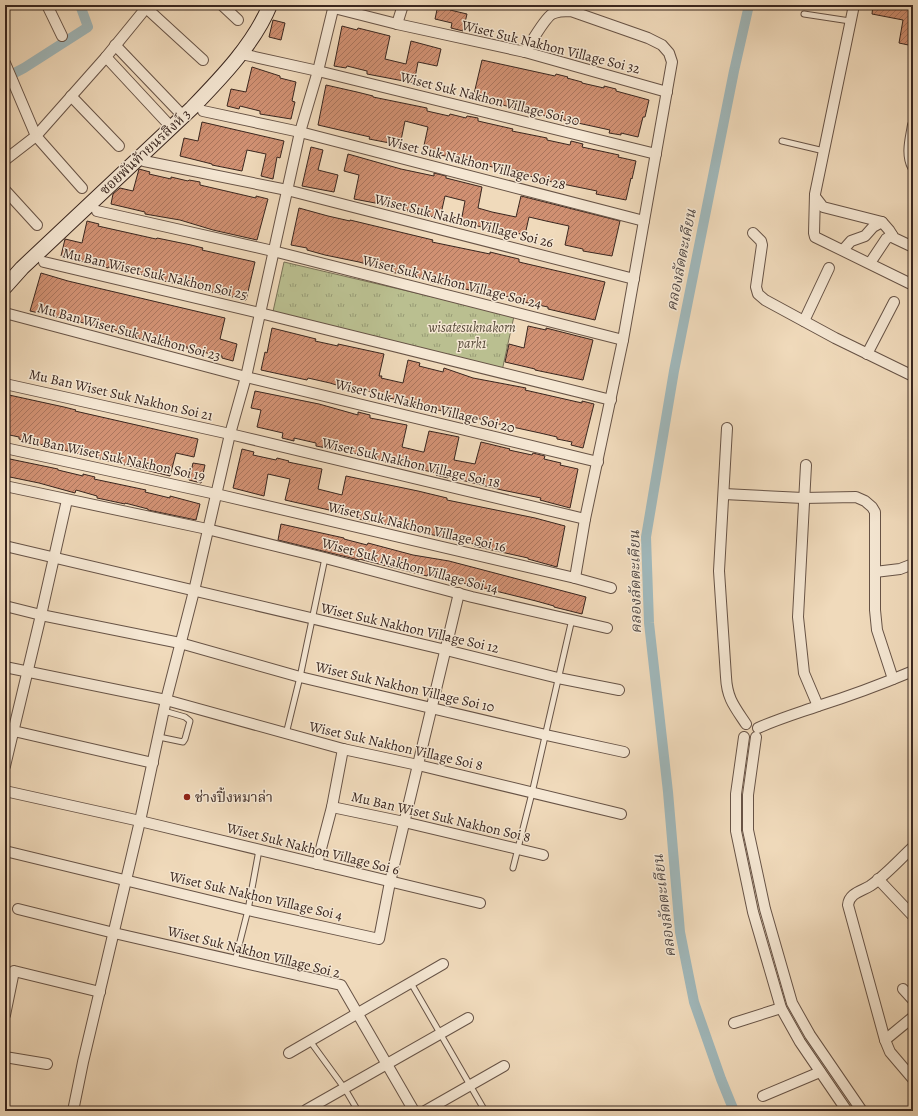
<svg xmlns="http://www.w3.org/2000/svg" width="918" height="1116" viewBox="0 0 918 1116" font-family="Alegreya,'Noto Serif Thai',serif">
  <defs>
    <pattern id="park-tufts" width="24" height="20" patternUnits="userSpaceOnUse"><rect width="24" height="20" fill="#babf90"/><path d="M3 7l-1-3M5 7V3M7 7l1-3M15 17l-1-3M17 17v-4M19 17l1-3" fill="none" stroke="#989b75"/></pattern>
    <pattern id="building-hatch" width="6" height="6" patternUnits="userSpaceOnUse"><rect width="6" height="6" fill="#d09072"/><path d="M-1 1l2-2M0 6l6-6M5 7l2-2" fill="none" stroke="#aa755d"/></pattern>
  </defs>
  <rect width="100%" height="100%" fill="#f0dabb"/>
  <filter id="stains"><feTurbulence type="fractalNoise" baseFrequency=".005" numOctaves="4"/><feColorMatrix values="0 0 0 0 .2 0 0 0 0 .09 0 0 0 0 .02 0 0 0 .5 -.17"/></filter>
  <radialGradient id="worn" r=".72"><stop offset=".6" stop-color="#630" stop-opacity="0"/><stop offset="1" stop-color="#630" stop-opacity=".3"/></radialGradient>
  <path fill="url(#park-tufts)" stroke="#7a7258" d="M284,262L514,316L502,371L272,316Z"/>
  <g fill="none" stroke-linecap="round" stroke-linejoin="round">
    <g stroke="#a0b8bb" stroke-width="10">
      <path d="M5,78L24,68L88,27L80,5"/>
      <path d="M734,1111L721,1079L694,1002L680,932L668,792L649,623L646,537L674,371L734,71L749,5"/>
    </g>
  </g>
  <g fill="url(#building-hatch)" stroke="#39261f">
    <path d="M438,5H451L450,10L467,14L463,31L451,28L452,23L435,19Z"/>
    <path d="M873,5H913V46L899,43L903,20L872,14Z"/>
    <path d="M273,20L285,23L281,40L269,37Z"/>
    <path d="M342,26L357,30L358,28L390,36L385,59L406,64L411,41L441,49L437,66L418,62L414,83L367,74V71L347,66L346,68L334,66Z"/>
    <path d="M482,60L555,76L556,74L568,77L567,78L582,82V83L604,88V86L616,89V91L649,100L645,117H643L638,137L621,133V135L609,133L610,130L541,115V113L520,108L519,109L473,98Z"/>
    <path d="M252,67L280,76V78L296,82L292,101L295,102L291,119L260,114V111L240,106L239,109L227,106L231,89L246,92Z"/>
    <path d="M326,85L357,92L373,96V97L427,108V111L449,116L450,114L466,118L467,116L478,118V121L513,129L512,131L547,138V140L570,145L571,141L583,144L582,147L619,155L618,157L636,161L632,179L631,178L626,200L596,194L597,191L543,180L526,175L527,173L505,168L504,170L477,163V162L452,156V158L423,150L428,127L405,121L400,145L369,139L370,137L318,125Z"/>
    <path d="M202,122L284,141L280,158L277,157L273,179L261,176L266,154L247,150L242,171L212,165V164L180,156L184,138L198,141Z"/>
    <path d="M311,147L323,150L318,170L338,175L334,192L302,186Z"/>
    <path d="M348,154L401,169L434,176V173L446,176V178L482,187L478,208L492,212L516,217L521,196L620,221L612,256L583,251V249L565,245L569,226L546,221L529,217L525,235L508,231L507,233L461,222L465,201L445,196L440,218L408,212V210L391,206L354,199L359,175L344,171Z"/>
    <path d="M139,169L150,172L149,174L171,179V177L188,181L189,180L200,182V185L256,198V196L268,199L257,240L213,230L180,220L145,214V212L111,204L113,194L120,188L133,191Z"/>
    <path d="M299,208L328,216L350,221V220L433,240L432,242L490,254V252L502,255L519,259V262L605,282L595,320L548,309V307L514,300L515,298L442,285L430,282V280L391,272L392,271L359,262L325,255L307,250V248L291,245Z"/>
    <path d="M87,221L99,224L98,226L156,239L157,238L191,245L203,248L202,250L255,262L246,300L147,277L148,276L124,270L108,267V268L61,256L65,239L82,243Z"/>
    <path d="M41,273L68,281L225,318L220,339L237,344L233,361L222,358V356L187,349V347L164,342L163,344L117,333L118,331L102,327L30,311Z"/>
    <path d="M528,326L546,330V328L593,340L583,380L535,370V369L505,362L509,344L524,348Z"/>
    <path d="M272,328L316,339L315,341L338,346V344L384,354L379,376H382L381,378L403,383L408,360L420,363L419,366L443,372L444,368L473,378L526,388L525,390L582,403V401L594,404L583,448L571,445L572,442L557,439V437L540,433L485,421V420L462,415V417L450,414L451,413L399,401V400L384,397V395L360,389L359,392L330,383L308,378L307,380L261,370L265,352L267,353Z"/>
    <path d="M255,391L319,404L358,415V412L370,415V418L407,425L402,447L423,452H424L429,431L459,437L454,460L475,464L481,442L510,449L509,450L532,455L533,453L545,456L544,459L561,463L560,465L578,469L570,508L540,500L541,498L502,490L449,477L448,478L436,475L437,473L386,462L369,457V456L316,446V443L294,438V441L282,438L283,433L257,427L261,410L251,408Z"/>
    <path d="M9,395L64,407L76,410L75,411L198,439L194,457L176,453L170,476L19,439V437L5,434V411Z"/>
    <path d="M242,449L254,452L253,455L276,460L277,458L289,461L288,462L322,469L318,489L342,495L346,476L418,491L447,498V500L535,518L565,526L557,567L528,559V558L474,546V544L366,520V521L338,512L285,500L290,479L268,474L264,496L233,488Z"/>
    <path d="M5,458L58,469V470L83,476V474L95,477L94,479L146,490L145,492L170,498V496L200,504L196,520L148,510V509L125,503V504L97,498V496L76,490L75,493L39,483L5,476Z"/>
    <path d="M193,463L205,465L201,483L189,480Z"/>
    <path d="M281,524L344,538V539L367,545L368,543L413,555L449,561L586,597L582,614L554,607V606L536,601L451,580L428,574L427,576L359,559V560L278,540Z"/>
  </g>
  <g fill="none" stroke-linecap="round" stroke-linejoin="round">
    <g stroke="#675346" stroke-width="7">
      <g id="lane">
        <path d="M804,14L850,21"/>
        <path d="M782,141L824,151"/>
        <path d="M286,734L300,677L325,558"/>
        <path d="M159,737L183,742L185,739L190,721L185,717L164,711"/>
        <path d="M513,868L532,793L572,619"/>
        <path d="M235,961L248,910L259,850"/>
        <path d="M411,983L485,1111"/>
        <path d="M310,1041L345,1089L358,1111"/>
      </g>
    </g>
    <g stroke="#675346" stroke-width="12">
      <g id="street">
        <path d="M47,5L62,36"/>
        <path d="M143,5L203,60"/>
        <path d="M222,5L238,20"/>
        <path d="M854,5L815,194L814,233L815,237L913,285"/>
        <path d="M334,8L397,24L525,52L667,92"/>
        <path d="M397,24L403,5"/>
        <path d="M115,45L183,116"/>
        <path d="M525,52C531,43 544,19 552,14C558,11 565,11 571,11L648,38L662,45L669,53L672,62L623,340L585,519L575,578"/>
        <path d="M246,55L318,71L656,154"/>
        <path d="M106,57L171,127"/>
        <path d="M5,63L36,136L82,188"/>
        <path d="M71,96L119,146"/>
        <path d="M203,111L300,132L644,221"/>
        <path d="M913,125C911,138 906,154 913,167"/>
        <path d="M5,160L36,136L106,57L146,8"/>
        <path d="M144,161L287,190L634,279"/>
        <path d="M5,190L37,225"/>
        <path d="M816,198L823,207L882,222L889,230L894,238L913,247"/>
        <path d="M97,211L273,251L623,340"/>
        <path d="M753,233L761,241L762,245L756,287L758,294L765,300L835,338L913,376"/>
        <path d="M843,250L851,241L865,236L873,227L882,222"/>
        <path d="M44,262L260,313L611,400"/>
        <path d="M870,263L886,239L892,235"/>
        <path d="M5,313L246,377L598,462"/>
        <path d="M804,321L829,268"/>
        <path d="M867,354L894,302"/>
        <path d="M5,384L230,434L585,519"/>
        <path d="M727,428L719,571L726,677C727,698 734,706 746,724"/>
        <path d="M5,448L216,494L575,578L611,588"/>
        <path d="M806,465L798,617L804,673L818,706"/>
        <path d="M5,486L207,529L325,558L472,597L607,628"/>
        <path d="M724,494L803,498L856,497L865,501L872,507L875,512V610L877,630L893,679"/>
        <path d="M5,546L446,650L558,678L619,690"/>
        <path d="M875,572L900,569L913,564"/>
        <path d="M5,606L41,615L180,643L300,677L546,735L624,752"/>
        <path d="M5,667L166,700L343,749L418,765L621,814"/>
        <path d="M758,728C778,719 798,713 818,706C850,696 882,684 913,671"/>
        <path d="M5,729L153,763"/>
        <path d="M744,737L736,794V831L753,912L781,1008L800,1042L847,1111"/>
        <path d="M756,737L748,795V830L765,909L792,1003L810,1035L862,1111"/>
        <path d="M5,766L41,615L67,500"/>
        <path d="M5,791L140,821L480,903"/>
        <path d="M332,807L404,822L543,855"/>
        <path d="M913,847C900,859 885,876 870,886C862,891 849,893 848,905L885,1040L890,1052L913,1079"/>
        <path d="M5,851L248,910L379,939L390,882L459,593"/>
        <path d="M317,864L332,807L343,749"/>
        <path d="M878,879L913,916"/>
        <path d="M18,909L114,933L341,985L414,1111"/>
        <path d="M903,989L913,1000"/>
        <path d="M5,1015L14,971L100,992"/>
        <path d="M734,1023L781,1008"/>
        <path d="M885,1040L913,1017"/>
        <path d="M289,1053L443,964"/>
        <path d="M5,1057L47,1064"/>
        <path d="M763,1096L820,1072"/>
        <path d="M306,1110L468,1018"/>
        <path d="M73,1111L83,1062L140,821L166,700L194,591L230,434L246,377L300,132L318,71L334,5"/>
        <path d="M425,1111L504,1066"/>
      </g>
    </g>
    <g stroke="#39261f" stroke-width="16">
      <path id="secondary" d="M5,287L22,268L192,108C221,78 254,44 270,5"/>
    </g>
    <use href="#lane" stroke="#f5e7d3" stroke-width="5"/>
    <use href="#street" stroke="#f5e7d3" stroke-width="10"/>
    <use href="#secondary" stroke="#f5e7d3" stroke-width="14"/>
  </g>
  <circle fill="#8f2418" stroke="#f5e7d3" stroke-width="1.5" cx="187" cy="797" r="4"/>
  <g text-anchor="middle" dominant-baseline="central" stroke-width="3" stroke-linejoin="round" paint-order="stroke">
    <g font-size="14" fill="#39261f" stroke="#f5e7d3">
      <text transform="translate(551 47) rotate(14)">Wiset Suk Nakhon Village Soi 32</text>
      <text transform="translate(490 99) rotate(14)">Wiset Suk Nakhon Village Soi 30</text>
      <text transform="translate(145 152) rotate(-43)">ซอยพันท้ายนรสิงห์ 3</text>
      <text transform="translate(476 163) rotate(14)">Wiset Suk Nakhon Village Soi 28</text>
      <text transform="translate(464 221) rotate(14)">Wiset Suk Nakhon Village Soi 26</text>
      <text transform="translate(155 274) rotate(13)">Mu Ban Wiset Suk Nakhon Soi 25</text>
      <text transform="translate(452 282) rotate(14)">Wiset Suk Nakhon Village Soi 24</text>
      <text transform="translate(129 332) rotate(15)">Mu Ban Wiset Suk Nakhon Soi 23</text>
      <text transform="translate(121 395) rotate(13)">Mu Ban Wiset Suk Nakhon Soi 21</text>
      <text transform="translate(425 406) rotate(14)">Wiset Suk Nakhon Village Soi 20</text>
      <text transform="translate(113 457) rotate(12)">Mu Ban Wiset Suk Nakhon Soi 19</text>
      <text transform="translate(411 463) rotate(13)">Wiset Suk Nakhon Village Soi 18</text>
      <text transform="translate(417 527) rotate(13)">Wiset Suk Nakhon Village Soi 16</text>
      <text transform="translate(410 566) rotate(15)">Wiset Suk Nakhon Village Soi 14</text>
      <text transform="translate(410 628) rotate(13)">Wiset Suk Nakhon Village Soi 12</text>
      <text transform="translate(405 687) rotate(13)">Wiset Suk Nakhon Village Soi 10</text>
      <text transform="translate(396 746) rotate(13)">Wiset Suk Nakhon Village Soi 8</text>
      <text transform="translate(441 817) rotate(13)">Mu Ban Wiset Suk Nakhon Soi 8</text>
      <text transform="translate(313 849) rotate(14)">Wiset Suk Nakhon Village Soi 6</text>
      <text transform="translate(256 896) rotate(13)">Wiset Suk Nakhon Village Soi 4</text>
      <text transform="translate(254 952) rotate(14)">Wiset Suk Nakhon Village Soi 2</text>
    </g>
    <g font-size="14" font-style="italic" fill="#594c3b" stroke="#f5e7d3">
      <text x="472" y="327">wisatesuknakorn<tspan x="472" dy="16">park1</tspan></text>
    </g>
    <g font-size="14" fill="#39261f" stroke="#f5e7d3" text-anchor="start">
      <text x="195" y="797">ช่างปิ้งหมาล่า</text>
    </g>
    <g font-size="15" font-style="italic" fill="#534a46" stroke="#f5e7d3">
      <text transform="translate(681 260) rotate(-79)">คลองลัดตะเคียน</text>
      <text transform="translate(635 582) rotate(-91)">คลองลัดตะเคียน</text>
      <text transform="translate(664 906) rotate(-97)">คลองลัดตะเคียน</text>
    </g>
  </g>
  <rect width="918" height="1116" fill="none" stroke="#f0dabb" stroke-width="20"/>
  <rect x="6" y="6" width="906" height="1104" fill="none" stroke="#39261f" stroke-width="2"/>
  <rect x="10" y="10" width="898" height="1096" fill="none" stroke="#39261f"/>
  <rect width="100%" height="100%" filter="url(#stains)"/>
  <rect width="100%" height="100%" fill="url(#worn)"/>
</svg>
